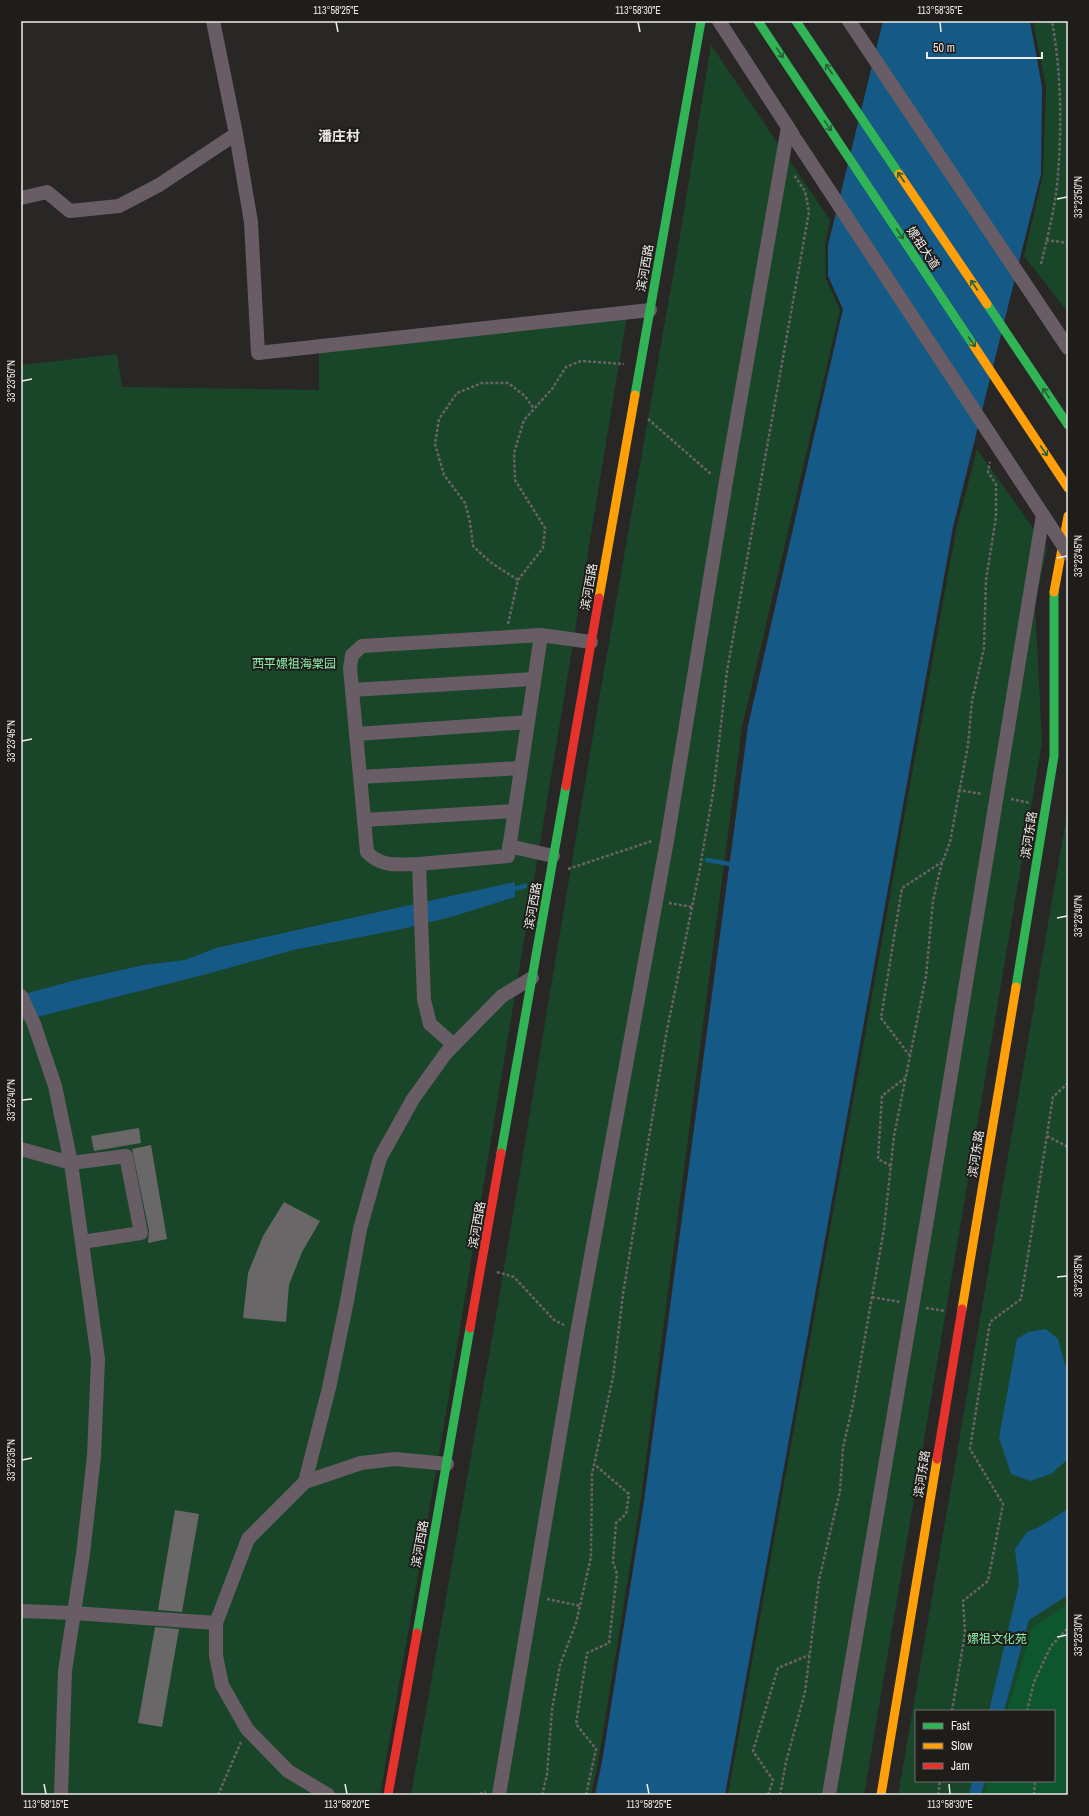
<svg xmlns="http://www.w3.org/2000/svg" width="1089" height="1816" viewBox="0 0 1089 1816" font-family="'Archivo Narrow','Noto Sans SC',sans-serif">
  <rect width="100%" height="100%" fill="#282725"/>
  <g fill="#194529" fill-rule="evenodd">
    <path d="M1033,21H1068V312L1024,256L1043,175L1046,87Z"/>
    <path d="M711,45L830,220L825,244L826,279L840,310L742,727L640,1505L597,1768L591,1795H411L498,1304L600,694L679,241Z"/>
    <path d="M627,316L444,1425L380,1795H21V365L117,354L122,387L319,390V353Z"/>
    <path d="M977,449L1047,548L1035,604L1042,742L864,1795H728L956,530Z"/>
    <path d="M1068,808V1795H898ZM916,1711H1054V1781H916Z"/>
  </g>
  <path fill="#0d562e" d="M1068,1604V1795H984L988,1781H1054V1711H1007L1032,1628Z"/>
  <g fill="#155a86">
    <path d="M883,21H1030L1042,87L1041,174L953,527L725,1795H595L602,1762L644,1501L748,726L843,309L828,276V245Z"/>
    <path d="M515,882V897L451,917L397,930L293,950L207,974L21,1021V995L72,981L144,965L185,960L216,948Z"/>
    <path d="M1046,1329L1058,1339L1065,1365L1068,1368V1459L1051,1474L1030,1481L1011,1474L999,1438L1017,1339L1028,1332Z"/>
    <path d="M1068,1509V1595L1029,1620L1004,1711H989L1019,1584L1015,1549L1027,1532L1039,1527Z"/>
    <path d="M972,1781H985L981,1795H969Z"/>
  </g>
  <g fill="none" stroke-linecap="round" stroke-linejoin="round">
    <g stroke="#155a86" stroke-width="4.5">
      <path d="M707,860L735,865"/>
      <path d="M510,890L525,886"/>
    </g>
  </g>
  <g fill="#696767">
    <path d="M139,1128L141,1143L94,1151L91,1136Z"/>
    <path d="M151,1145L167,1239L148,1243L149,1231L132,1149Z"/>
    <path d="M284,1202L320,1221L302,1252L289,1285L286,1322L243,1318L248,1273L263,1236Z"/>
    <path d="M175,1510L199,1514L182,1612L158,1610Z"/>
    <path d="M155,1627L179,1629L162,1727L138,1723Z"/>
  </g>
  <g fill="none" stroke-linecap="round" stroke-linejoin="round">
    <g stroke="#6b6268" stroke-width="2.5" stroke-dasharray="3 2" stroke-linecap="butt">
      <path d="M1046,240L1068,243"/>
      <path d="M1041,264C1048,235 1056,204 1058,174C1062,123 1061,71 1052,21"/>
      <path d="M648,419L712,475"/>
      <path d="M518,580L490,562L473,546L470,522L465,503L444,475L435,444L439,419L457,393L482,383H508L525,396L534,409"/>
      <path d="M508,624L518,580L543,548L545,528L515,480L514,453L524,420L552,389L566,367L581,361L624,364"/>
      <path d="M958,790L982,794"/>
      <path d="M1011,799L1030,803"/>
      <path d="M568,869L652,841"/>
      <path d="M669,903L692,907"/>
      <path d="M910,1056L881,1018L902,888L942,862"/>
      <path d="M1047,1136L1068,1147"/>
      <path d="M891,1166L878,1159L882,1096L905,1078"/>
      <path d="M497,1272L514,1277L554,1320L564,1325"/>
      <path d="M872,1297L900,1302"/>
      <path d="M926,1308L945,1311"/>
      <path d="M547,1599L581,1606"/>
      <path d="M952,1711L965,1633L963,1601L988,1581L1003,1504L970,1449L990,1322L1021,1299L1053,1097L1068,1083"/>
      <path d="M1027,1711L1034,1682L1051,1646L1068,1628"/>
      <path d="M218,1795L241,1742"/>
      <path d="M475,1795L486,1792"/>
      <path d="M542,1795L547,1775L552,1710L560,1665L576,1623L591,1557L592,1474L613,1377L623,1294L666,1035L699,873L714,787L727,671L809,212L805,191L794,175"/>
      <path d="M586,1795L596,1749L576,1724L587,1653L609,1643L617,1574L613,1562L616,1523L626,1514L629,1494L594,1464"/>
      <path d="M768,1795L773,1780L753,1751L778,1668L809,1655"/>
      <path d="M780,1795L786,1762L805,1692L819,1580L840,1491L843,1448L854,1399L884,1229L894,1136L926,976L933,901L941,866L950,842L968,745L972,701L984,648L986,580L996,517V484L988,472L990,462"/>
      <path d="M938,1795L940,1781"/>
      <path d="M1034,1795L1035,1781"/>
    </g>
    <g stroke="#685c65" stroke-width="14">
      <path d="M213,21L236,134L251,222L258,353L650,310"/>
      <path d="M719,21L793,135"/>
      <path d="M849,21L1068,348"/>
      <path d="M21,198L47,192L70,211L119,206L159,185L236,134"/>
      <path d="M541,635L591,642"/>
      <path d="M352,690L534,679"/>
      <path d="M356,734L528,722"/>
      <path d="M360,777L521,768"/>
      <path d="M364,820L514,811"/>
      <path d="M509,846L553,856"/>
      <path d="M419,864C400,864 381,868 367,852L350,668L352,655L362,646L541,635L508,856L419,864L424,1000L430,1024L454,1045"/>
      <path d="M21,996L34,1024L55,1086L71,1163L98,1359L94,1456L83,1554L65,1671L61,1795"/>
      <path d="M21,1149L71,1163L126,1156L141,1233L82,1242"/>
      <path d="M305,1482L329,1388L347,1301L360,1229L380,1158L413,1099L446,1053L502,996L532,978"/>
      <path d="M21,1611L74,1613L216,1623"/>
      <path d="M328,1795L288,1771L247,1729L222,1685L216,1656V1623L248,1539L305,1482L361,1463L395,1459L447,1464"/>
      <path d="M499,1795L577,1333L667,841L726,481L788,127"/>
      <path d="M829,1795L928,1214L1043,515"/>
    </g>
    <g stroke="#30b455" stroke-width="9">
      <path d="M758,21L974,346"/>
      <path d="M796,21L899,174"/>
      <path d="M987,304L1068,425"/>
      <path d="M635,395L701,21"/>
      <path d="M1016,987L1054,756V592"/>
      <path d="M501,1153L566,786"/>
      <path d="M417,1633L470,1328"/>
    </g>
    <g stroke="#ff9f0a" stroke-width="9">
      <path d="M899,174L987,304"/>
      <path d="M974,346L1068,488"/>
      <path d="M1054,592L1068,516"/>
      <path d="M599,598L635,395"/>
      <path d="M962,1309L1016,987"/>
      <path d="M881,1795L937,1459"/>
    </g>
    <g stroke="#e5322d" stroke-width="9">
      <path d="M566,786L599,598"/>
      <path d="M470,1328L501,1153"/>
      <path d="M937,1459L962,1309"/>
      <path d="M388,1795L417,1633"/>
    </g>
    <path stroke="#685c65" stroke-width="14" d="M796,140L1068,553"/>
  </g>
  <defs><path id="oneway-shaft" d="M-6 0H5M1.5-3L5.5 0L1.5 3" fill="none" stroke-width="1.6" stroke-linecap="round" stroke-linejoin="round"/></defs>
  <g stroke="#276135">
    <use href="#oneway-shaft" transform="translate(780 53) rotate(56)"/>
    <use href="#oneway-shaft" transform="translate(829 69) rotate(-124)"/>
    <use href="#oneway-shaft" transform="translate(828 126) rotate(56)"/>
    <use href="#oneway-shaft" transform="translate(901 177) rotate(-124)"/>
    <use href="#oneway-shaft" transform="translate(900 234) rotate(56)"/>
    <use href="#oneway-shaft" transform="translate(974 285) rotate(-124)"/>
    <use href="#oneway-shaft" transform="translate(972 342) rotate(56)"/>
    <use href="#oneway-shaft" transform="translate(1046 393) rotate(-124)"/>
    <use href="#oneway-shaft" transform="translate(1044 451) rotate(56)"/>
  </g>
  <path fill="none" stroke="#edebe9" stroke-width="1.5" d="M336,22L338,32M638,22L640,32M940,22L941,32M1057,199L1067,197M22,381L32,379M1057,558L1067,556M22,741L32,739M1057,918L1067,916M22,1100L32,1099M1057,1277L1067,1276M22,1460L32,1458M1057,1637L1067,1635M44,1784L46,1794M345,1784L347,1794M647,1784L649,1794M949,1784L950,1794"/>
  <g text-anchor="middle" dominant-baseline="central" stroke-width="4" stroke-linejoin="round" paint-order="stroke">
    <g font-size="12" fill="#edebe9" stroke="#1f1d1a">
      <text transform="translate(923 248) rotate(56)">嫘祖大道</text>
      <text transform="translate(645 268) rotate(-80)">滨河西路</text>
      <text transform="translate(589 587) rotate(-80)">滨河西路</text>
      <text transform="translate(1029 835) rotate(-81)">滨河东路</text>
      <text transform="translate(533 906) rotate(-80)">滨河西路</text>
      <text transform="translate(976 1154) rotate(-81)">滨河东路</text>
      <text transform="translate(477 1225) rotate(-80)">滨河西路</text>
      <text transform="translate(922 1474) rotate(-81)">滨河东路</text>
      <text transform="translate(420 1544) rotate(-80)">滨河西路</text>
    </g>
    <g font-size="12" fill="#88eba6" stroke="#1f1d1a">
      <text x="294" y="664">西平嫘祖海棠园</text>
      <text x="997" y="1639">嫘祖文化苑</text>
    </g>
    <g font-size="14" font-weight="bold" fill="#edebe9" stroke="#1f1d1a">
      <text x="339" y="136">潘庄村</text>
    </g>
  </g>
  <rect width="1089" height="1816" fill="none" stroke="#1f1d1a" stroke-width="44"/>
  <rect x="915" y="1710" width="140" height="72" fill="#1f1d1a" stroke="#716f6d"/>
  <rect x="923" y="1723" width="20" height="6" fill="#30b455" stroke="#716f6d"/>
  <text x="951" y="1730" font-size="12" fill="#edebe9">Fast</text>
  <rect x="923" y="1743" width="20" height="6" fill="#ff9f0a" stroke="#716f6d"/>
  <text x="951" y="1750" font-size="12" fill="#edebe9">Slow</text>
  <rect x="923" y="1763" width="20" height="6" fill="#e5322d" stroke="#716f6d"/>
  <text x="951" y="1770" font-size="12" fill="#edebe9">Jam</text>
  <path d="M927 52v6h115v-6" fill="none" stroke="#edebe9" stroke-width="2"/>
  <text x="933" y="52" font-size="12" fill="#edebe9" stroke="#1f1d1a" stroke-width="3" paint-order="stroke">50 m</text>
  <rect x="22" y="22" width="1045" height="1772" fill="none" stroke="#edebe9" stroke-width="1.5"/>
  <g font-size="10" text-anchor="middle" fill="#edebe9">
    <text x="336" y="14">113°58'25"E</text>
    <text x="638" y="14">113°58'30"E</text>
    <text x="940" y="14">113°58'35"E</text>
    <text transform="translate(1078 197) rotate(-90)" y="4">33°23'50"N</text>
    <text transform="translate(11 381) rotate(-90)" y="4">33°23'50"N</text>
    <text transform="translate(1078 556) rotate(-90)" y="4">33°23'45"N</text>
    <text transform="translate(11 741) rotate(-90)" y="4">33°23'45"N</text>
    <text transform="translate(1078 916) rotate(-90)" y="4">33°23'40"N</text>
    <text transform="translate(11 1100) rotate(-90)" y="4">33°23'40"N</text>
    <text transform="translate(1078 1276) rotate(-90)" y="4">33°23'35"N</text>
    <text transform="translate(11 1460) rotate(-90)" y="4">33°23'35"N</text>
    <text transform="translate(1078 1635) rotate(-90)" y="4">33°23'30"N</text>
    <text x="46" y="1808">113°58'15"E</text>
    <text x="347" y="1808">113°58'20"E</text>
    <text x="649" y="1808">113°58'25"E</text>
    <text x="950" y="1808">113°58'30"E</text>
  </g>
</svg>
